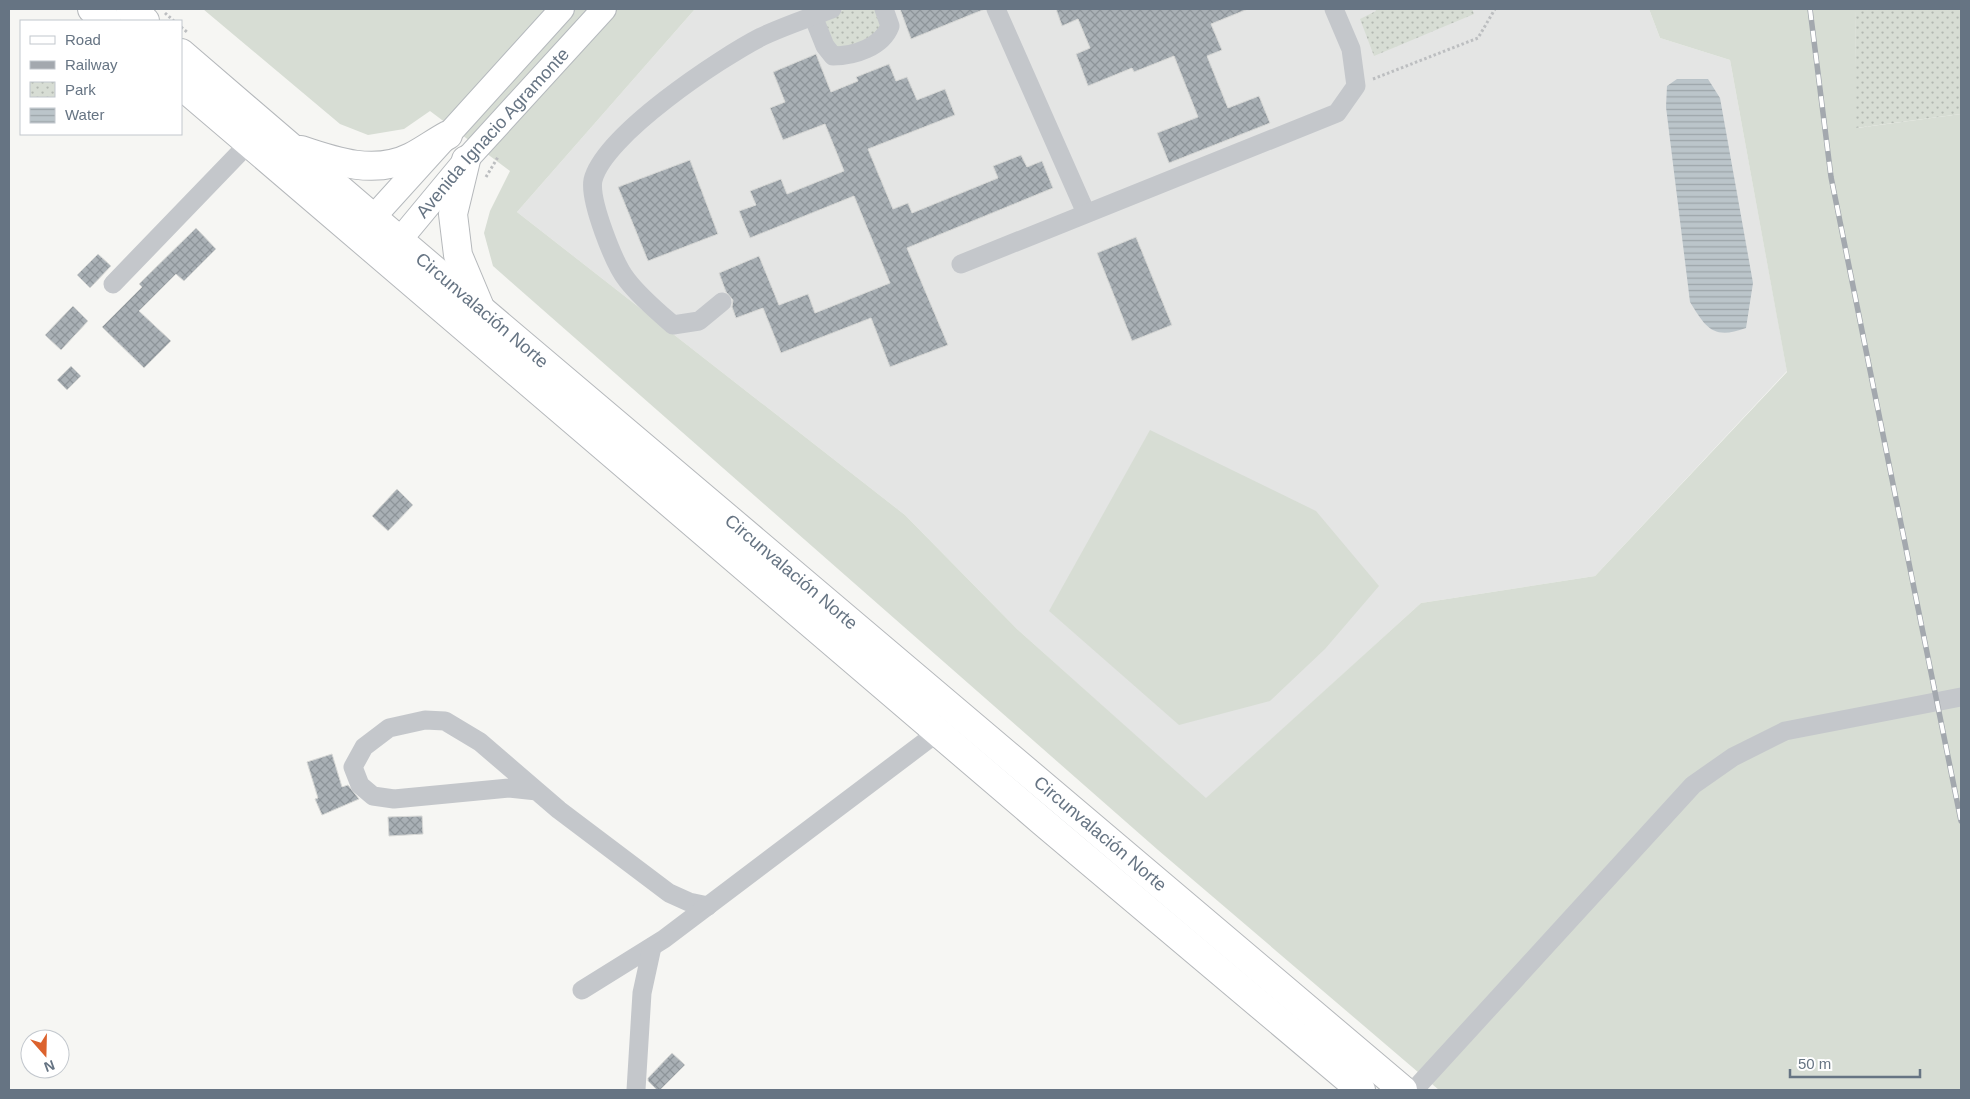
<svg xmlns="http://www.w3.org/2000/svg" width="1970" height="1099" viewBox="0 0 1970 1099" font-family="Arial,sans-serif">
  <defs>
    <pattern id="park-dots" width="8" height="8" patternUnits="userSpaceOnUse" patternTransform="scale(1.25)"><rect width="8" height="8" fill="#d7ddd4"/><path d="M2 2h.1M6 6h.1" fill="none" stroke="#b2b8b1" stroke-width="1.8" stroke-linecap="round"/></pattern>
    <pattern id="water-rules" width="6" height="5" patternUnits="userSpaceOnUse" patternTransform="scale(1.25)"><rect width="6" height="5" fill="#bbc5ca"/><path d="M0 2.5h6" fill="none" stroke="#9ca5a9"/></pattern>
    <pattern id="building-cross-hatch" width="8" height="8" patternUnits="userSpaceOnUse" patternTransform="scale(1.25)"><rect width="8" height="8" fill="#a9b0b5"/><path d="M0 0l8 8M0 8l8-8" fill="none" stroke="#8d9499"/></pattern>
  </defs>
  <rect width="100%" height="100%" fill="#f6f6f3"/>
  <path fill="#e4e5e4" d="M695,9H1649L1660,38L1730,60L1787,371L1595,576L1421,603L1206,799L1017,629L905,515L517,212Z"/>
  <g fill="#d7ddd4">
    <path d="M203,9H695L517,212L905,515L1017,629L1206,798L1421,603L1595,576L1787,372L1730,60L1660,38L1649,9H1855L1857,128L1961,114V1090H1439L1158,850L493,266L484,233L490,211L510,171L430,111L404,129L368,135L340,124Z"/>
    <path d="M1150,430L1316,511L1379,586L1325,649L1270,701L1179,725L1049,611Z"/>
  </g>
  <g fill="url(#park-dots)">
    <path d="M846,9H879L886,26L875,39L837,50L820,19Z"/>
    <path d="M1375,9H1472L1474,14L1374,56L1360,19L1376,11Z"/>
    <path d="M1855,9H1961V114L1856,128Z"/>
  </g>
  <path fill="url(#water-rules)" d="M1677,79H1708L1720,98L1753,283L1746,328C1713,340 1706,328 1690,302L1666,107L1667,86Z"/>
  <g fill="url(#building-cross-hatch)" stroke="#d7d8d6">
    <path d="M900,9H985L911,39Z"/>
    <path d="M1056,9H1248L1211,24L1222,50L1207,56L1228,108L1259,96L1270,123L1169,163L1157,133L1198,117L1174,56L1134,72L1132,68L1088,86L1076,54L1090,48L1078,19L1062,26Z"/>
    <path d="M816,54L831,92L858,81L856,77L889,64L896,81L907,77L917,100L945,89L955,115L868,149L893,209L908,203L912,213L998,178L993,166L1021,155L1027,167L1042,161L1053,188L907,248L948,345L890,367L871,318L781,353L763,308L736,318L732,307L733,300L726,292L719,273L759,256L779,305L808,294L815,313L890,283L854,196L750,238L739,211L756,205L750,191L781,179L787,194L844,171L825,124L783,140L770,108L785,102L773,72Z"/>
    <path d="M690,160L718,234L648,261L618,187Z"/>
    <path d="M196,228L216,249L184,281L176,274L139,311L171,341L144,368L102,327L142,287L139,284Z"/>
    <path d="M1136,237L1172,325L1132,341L1097,253Z"/>
    <path d="M98,254L111,266L90,288L77,275Z"/>
    <path d="M73,306L88,321L61,350L45,335Z"/>
    <path d="M71,366L81,376L67,390L57,380Z"/>
    <path d="M397,489L413,505L388,531L372,516Z"/>
    <path d="M332,754L342,787L348,785L359,799L322,815L315,799L318,798L307,762Z"/>
    <path d="M422,816L423,834L389,836L388,817Z"/>
    <path d="M672,1053L685,1065L660,1090H657L648,1081V1078Z"/>
  </g>
  <g fill="none" stroke-linecap="round" stroke-linejoin="round">
    <g stroke="#b5b9bd" stroke-width="26">
      <g id="major">
        <path d="M360,232L562,9"/>
        <path id="s1" d="M388,254L466,160L604,9"/>
      </g>
    </g>
    <g stroke="#b5b8bb" stroke-width="30">
      <g id="highway">
        <path d="M92,9L107,21"/>
        <path d="M130,9L145,21"/>
        <path id="s2" d="M181,53L399,240L1403,1090"/>
        <path d="M181,85L1043,822L1361,1090"/>
        <path d="M301,150C336,162 375,175 411,157C423,151 435,142 448,135"/>
        <path d="M466,160L453,214L458,255L479,305"/>
      </g>
    </g>
    <g stroke="#bcbec0" stroke-width="3" stroke-dasharray="2.5 2.5" stroke-linecap="butt">
      <path d="M165,13L174,21"/>
      <path d="M181,27L187,32"/>
      <path d="M1373,79L1478,38L1495,9"/>
      <path d="M486,177L498,157"/>
    </g>
    <g stroke="#c4c7cb" stroke-width="19">
      <path d="M996,9L1086,213"/>
      <path d="M813,16L825,46L833,56C854,56 882,47 890,26L884,9"/>
      <path d="M961,264L1337,113L1356,86L1351,49L1334,9"/>
      <path d="M113,284L249,143"/>
      <path d="M722,302L699,321L673,325C657,311 640,297 627,280C614,264 589,200 593,180C604,135 720,58 761,37C784,26 809,18 832,9"/>
      <path d="M537,791L509,788L394,799L373,796L360,785L353,767L364,747L389,728L425,720L445,721L480,742L559,810L669,893L689,902L708,906"/>
      <path d="M582,990L664,939L938,732"/>
      <path d="M636,1090L642,993L652,947"/>
      <path d="M1414,1090L1693,785L1733,757L1785,731L1961,697"/>
    </g>
    <use href="#major" stroke="#fff" stroke-width="24"/>
    <use href="#highway" stroke="#fff" stroke-width="28"/>
    <g stroke="#a3a8ae" stroke-width="5.5">
      <path id="rail" d="M1810,9L1831,177L1961,821"/>
    </g>
    <use href="#rail" stroke="#fff" stroke-width="4" stroke-dasharray="11" stroke-linecap="butt"/>
  </g>
  <g text-anchor="middle" dominant-baseline="central" stroke-width="5" stroke-linejoin="round" paint-order="stroke">
    <g font-size="18" fill="#667483" stroke="#fff">
      <text stroke="none"><textPath href="#s1" startOffset="160">Avenida Ignacio Agramonte</textPath></text>
      <text stroke="none"><textPath href="#s2" startOffset="396">Circunvalación Norte</textPath></text>
      <text stroke="none"><textPath href="#s2" startOffset="801">Circunvalación Norte</textPath></text>
      <text stroke="none"><textPath href="#s2" startOffset="1206">Circunvalación Norte</textPath></text>
    </g>
  </g>
  <rect width="1970" height="1099" fill="none" stroke="#667483" stroke-width="20"/>
  <rect x="20" y="20" width="162" height="115" fill="#ffffff" stroke="#c2c7cd"/>
  <rect x="30" y="36" width="25" height="8" fill="#ffffff" stroke="#c2c7cd"/>
  <text x="65" y="45" font-size="15" fill="#667483">Road</text>
  <rect x="30" y="61" width="25" height="8" fill="#a3a8ae" stroke="#c2c7cd"/>
  <text x="65" y="70" font-size="15" fill="#667483">Railway</text>
  <rect x="30" y="82" width="25" height="15" fill="url(#park-dots)" stroke="#c2c7cd"/>
  <text x="65" y="95" font-size="15" fill="#667483">Park</text>
  <rect x="30" y="108" width="25" height="15" fill="url(#water-rules)" stroke="#c2c7cd"/>
  <text x="65" y="120" font-size="15" fill="#667483">Water</text>
  <g transform="translate(45 1054) rotate(160)"><circle r="24" fill="#ffffff" stroke="#c2c7cd"/>
  <path d="M0-4L9 19L0 12L-9 19Z" fill="#dc622d"/>
  <text y="-8" font-size="14" font-weight="bold" text-anchor="middle" fill="#667483">N</text>
  </g>
  <path d="M1790 1069v8h130v-8" fill="none" stroke="#667483" stroke-width="2.5"/>
  <text x="1798" y="1069" font-size="15" fill="#667483" stroke="#ffffff" stroke-width="4" paint-order="stroke">50 m</text>
</svg>
